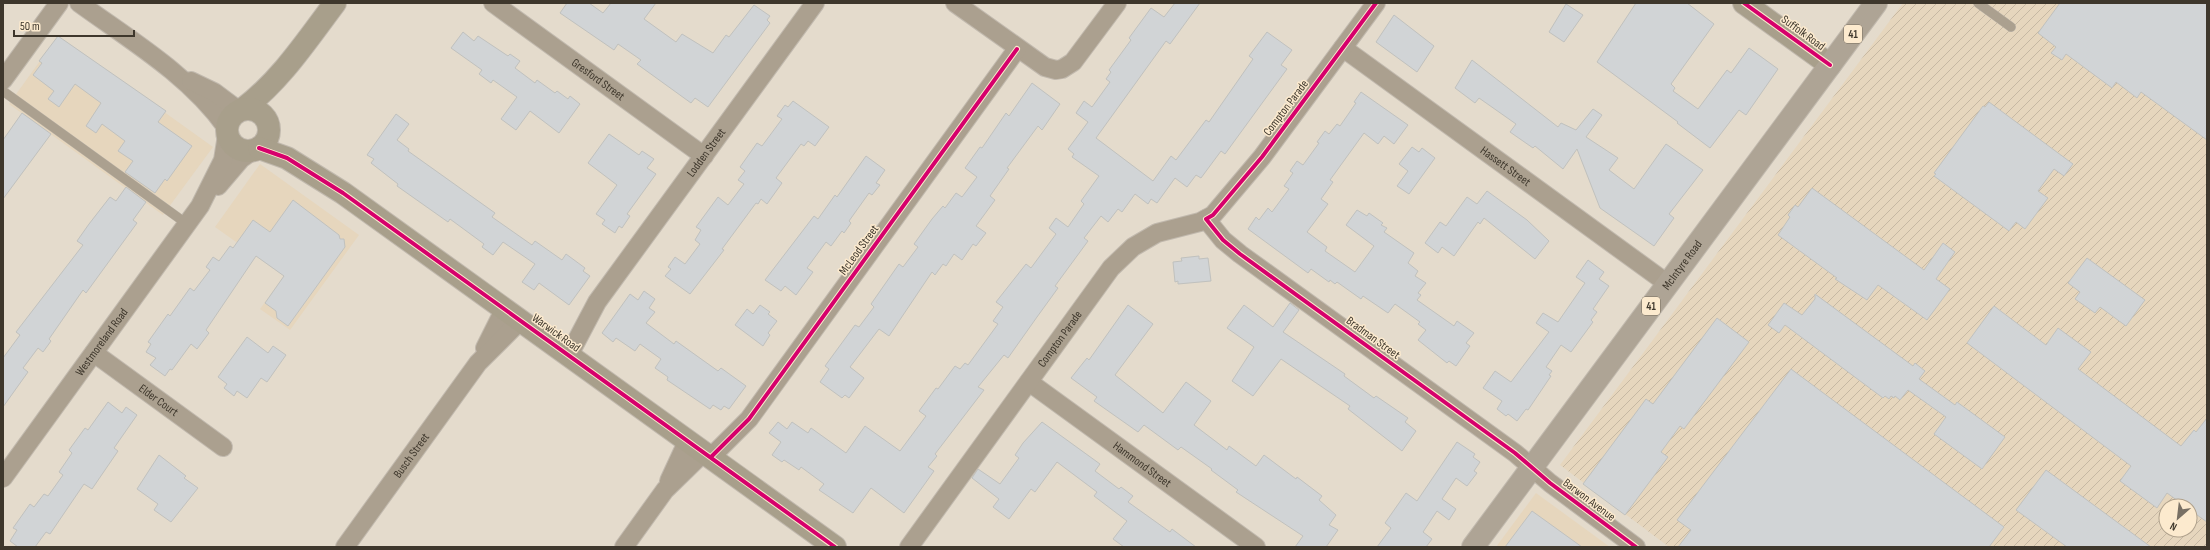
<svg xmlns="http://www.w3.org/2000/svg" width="2210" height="550" viewBox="0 0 2210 550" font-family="'Sofia Sans Condensed',sans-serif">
  <defs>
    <pattern id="industrial-furrows" width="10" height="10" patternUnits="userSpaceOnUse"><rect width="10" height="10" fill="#e6d6bd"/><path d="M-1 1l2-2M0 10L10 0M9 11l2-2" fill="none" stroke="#c6b8a3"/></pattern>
  </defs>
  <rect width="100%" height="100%" fill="#e4dbcc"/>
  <g fill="#e6d6bd">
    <path d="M58,36L213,147L163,215L9,104Z"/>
    <path d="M260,164L359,235L290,330L260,309L284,276L215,227Z"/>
    <path d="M1536,493L1610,547H1496Z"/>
  </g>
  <path fill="url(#industrial-furrows)" fill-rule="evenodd" d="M1903,3H2207V547H1669L1560,465ZM2166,506H2190V530H2166Z"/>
  <g fill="#d1d4d6" stroke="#c0c1be">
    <path d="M567,3H589L603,13L611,3H656L644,19L676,42L682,34L713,53L726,35L729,37L754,5L770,16L767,20L770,23L708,107L695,98L691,103L637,64L641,60L618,44L614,50L560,13Z"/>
    <path d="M1175,3H1200L1170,44L1166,41L1096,138L1153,181L1171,156L1176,160L1206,120L1209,122L1253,59L1249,56L1267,32L1292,50L1281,65L1287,69L1225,154L1221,151L1201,178L1196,175L1187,187L1175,178L1157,203L1151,199L1148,204L1135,194L1122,212L1118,209L1108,222L1101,216L1084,238L1088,241L1055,286L1058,288L1037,317L1008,358L1004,355L978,387L984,390L935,454L937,456L928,467L934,471L904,513L871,488L853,513L819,490L824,484L801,467L799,470L784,460L782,462L772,455L781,442L769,433L778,422L787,429L792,422L808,433L811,428L846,453L865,426L900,451L926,416L919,411L936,388L938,389L955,366L960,369L965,363L968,365L998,324L993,321L1003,307L996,302L1026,264L1031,268L1056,234L1049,228L1056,218L1068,227L1084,204L1081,201L1099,176L1072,157L1074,154L1068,149L1088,122L1076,113L1084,101L1092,107L1110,82L1106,79L1111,72L1109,70L1131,40L1129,38L1151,8L1164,17Z"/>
    <path d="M1636,3H1687L1714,24L1671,84L1675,88L1673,91L1698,109L1727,70L1731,73L1749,48L1778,69L1746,115L1739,110L1710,148L1677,123L1678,122L1597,62Z"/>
    <path d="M2060,3H2207V140L2141,92L2137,98L2116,82L2112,88L2066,54L2062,60L2051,53L2056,47L2038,33Z"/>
    <path d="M1566,4L1583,15L1564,42L1549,32Z"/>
    <path d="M1394,15L1434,46L1417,72L1376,42Z"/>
    <path d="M463,32L474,41L478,36L508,56L510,54L520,61L515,68L535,83L537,80L555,93L557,91L568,99L570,96L580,104L559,133L530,111L516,130L501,119L517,97L493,80L491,83L479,74L482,70L451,48Z"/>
    <path d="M58,36L166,111L158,122L192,146L167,181L165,179L155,193L125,172L133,161L118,151L125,141L102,124L96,133L86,126L101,103L75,84L59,107L48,99L54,91L33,75L42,63L39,61Z"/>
    <path d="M1472,60L1558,127L1561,123L1576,130L1593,109L1602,115L1586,137L1618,158L1609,170L1634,189L1666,144L1703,170L1669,214L1674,218L1654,246L1600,208L1577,149L1563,169L1535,146L1533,148L1510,132L1516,124L1479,98L1475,103L1455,88Z"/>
    <path d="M1032,83L1060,104L1042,130L1038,126L1007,168L1009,169L990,196L995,200L976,226L986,233L976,246L973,244L962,260L954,254L946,266L943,264L935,275L932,272L889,336L879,329L850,367L864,378L849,398L845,395L842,398L820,382L829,369L825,366L855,325L859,327L874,307L871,304L899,264L903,267L918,247L914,244L932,219L943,206L945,208L956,193L962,197L977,177L965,168L980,147L982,148L1006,113L1009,116Z"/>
    <path d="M1361,92L1408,125L1394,144L1384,136L1378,144L1364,133L1330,180L1333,182L1321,199L1328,204L1307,232L1327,247L1325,251L1355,272L1374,246L1346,225L1357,210L1367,216L1369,213L1383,223L1381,225L1387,228L1384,232L1414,253L1408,263L1418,271L1415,276L1426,283L1418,293L1421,295L1417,300L1454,326L1457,321L1474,333L1466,343L1470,346L1456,366L1449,361L1447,363L1418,340L1426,330L1418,324L1420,322L1395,304L1388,313L1363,296L1361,299L1337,282L1335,284L1330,280L1329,282L1311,269L1308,273L1248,229L1256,217L1259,220L1268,208L1272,212L1289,189L1284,186L1293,173L1290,171L1297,161L1303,165L1319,143L1317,142L1325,131L1329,134L1337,124L1340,126L1356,103L1354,102Z"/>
    <path d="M793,101L829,127L815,146L808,141L804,146L801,144L776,178L782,183L767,204L761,199L758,204L756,203L722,249L724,250L690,294L665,276L671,269L668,267L675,257L685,264L700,244L695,240L701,230L696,227L718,197L728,205L744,184L738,180L745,171L740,167L757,143L762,146L782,119L777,116L785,105L788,107Z"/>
    <path d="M1989,102L2073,164L2064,176L2054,169L2038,191L2048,198L2025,229L2016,222L2009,231L1934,176L1936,174L1934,173L1983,106L1985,107Z"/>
    <path d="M22,113L51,134L3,199V140Z"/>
    <path d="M396,114L409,124L397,140L409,149L408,151L495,213L492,217L532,245L535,241L562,260L566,254L585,268L583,271L590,276L569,305L539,283L534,290L522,282L535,264L503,242L493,255L482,247L484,244L450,219L448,222L397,186L398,184L371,163L374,159L367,155Z"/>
    <path d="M609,134L639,155L642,151L654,159L647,168L656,174L627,214L630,216L622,228L619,226L615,233L602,224L605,220L596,214L617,185L588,163Z"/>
    <path d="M1412,147L1419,152L1422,148L1435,158L1409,194L1397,186L1408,171L1399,164Z"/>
    <path d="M866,156L885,170L876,183L880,185L872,195L869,193L849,221L851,223L844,233L842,231L831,246L826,242L807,268L813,272L796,295L785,286L781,291L765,280L814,216L818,219L835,195L837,197Z"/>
    <path d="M126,187L146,202L133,220L137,223L86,293L83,290L49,339L51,341L43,352L38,348L23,368L28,372L3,407V358L20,335L16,332L83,245L77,241L89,224L110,197L116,201Z"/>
    <path d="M1812,188L1924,270L1943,243L1955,252L1936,279L1950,289L1927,320L1878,285L1867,300L1835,279L1837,278L1778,235L1790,217L1788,215L1795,205L1798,207Z"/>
    <path d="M1487,191L1527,220L1549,241L1535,259L1484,218L1480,224L1478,222L1454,256L1442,247L1438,253L1425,243L1440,222L1446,226L1467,197L1477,204Z"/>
    <path d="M293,200L339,235L340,239H344L345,247L288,326L277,318L276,311L265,303L284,276L256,256L206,330L209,333L197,349L191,344L172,370L170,369L165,376L150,365L156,358L146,352L151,344L148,342L168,314L170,316L190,288L194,291L210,270L206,267L213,257L219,261L230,246L233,248L253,220L270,232Z"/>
    <path d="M1199,256V259L1208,258L1211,281L1178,284V281L1175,282L1173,262L1182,261L1181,258Z"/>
    <path d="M2087,258L2145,300L2126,326L2100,307L2095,313L2075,299L2080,292L2068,283Z"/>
    <path d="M1588,260L1604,272L1599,279L1609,286L1593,309L1597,312L1591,320L1593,322L1571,352L1561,345L1546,367L1552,371L1549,375L1551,376L1528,410L1526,409L1517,421L1508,414L1506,416L1497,409L1502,401L1483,388L1495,371L1511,382L1549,332L1536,323L1543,313L1558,322L1585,283L1576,277Z"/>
    <path d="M644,291L655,299L649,308L655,312L646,323L674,344L676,341L718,371L721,368L746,386L729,409L724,406L721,410L713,405L710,409L667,380L668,377L655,368L661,359L640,344L635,351L616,338L613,342L602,333L630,294L638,300Z"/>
    <path d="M1815,294L1913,366L1915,363L1925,371L1919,379L1955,405L1957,402L2005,437L1982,469L1934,434L1946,417L1908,390L1900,400L1895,396L1894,398L1891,396L1889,399L1885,396L1883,398L1785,325L1779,333L1768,325L1784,303L1802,315L1815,299Z"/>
    <path d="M1290,303L1299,310L1283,332L1345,374L1344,376L1374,398L1376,396L1408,418L1405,422L1416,431L1402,451L1348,409L1350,406L1281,359L1253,396L1232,381L1254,347L1227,328L1244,305L1273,327Z"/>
    <path d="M760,305L770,312L768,314L777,321L768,333L770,335L763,346L735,325L747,309L753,314Z"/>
    <path d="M1128,305L1153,324L1115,375L1163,413L1186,382L1211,401L1194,425L1227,450L1229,446L1256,466L1264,455L1296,479L1297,477L1322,496L1319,500L1336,515L1329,525L1338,530L1326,547H1295L1303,536L1236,492L1238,490L1211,470L1212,469L1181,447L1178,450L1144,425L1138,432L1094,401L1097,397L1071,378L1087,358L1089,360Z"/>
    <path d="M1994,306L2046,345L2058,328L2091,352L2078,369L2181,446L2194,430L2196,432L2207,418V522L2190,510V506H2185L2167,493L2157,508L2120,481L2131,466L1967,343Z"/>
    <path d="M1717,318L1749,342L1684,429L1680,426L1661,452L1668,457L1625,515L1583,484L1646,399L1653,404Z"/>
    <path d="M247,337L268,353L273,346L286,355L267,382L261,378L247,398L237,391L234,396L224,388L227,384L218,377Z"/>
    <path d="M1791,369L2004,527L1989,547H1678L1691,530L1677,520Z"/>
    <path d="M108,402L122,413L126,407L137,415L114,448L118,451L92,489L84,484L50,534L46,532L35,547H18L10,541L17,530L13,528L30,504L34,507L44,494L48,496L63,475L59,472L72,453L69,450L85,428L88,430Z"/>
    <path d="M1042,422L1100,464L1095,471L1119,489L1121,487L1133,496L1128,502L1170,532L1172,529L1196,547H1124L1113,539L1127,521L1094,496L1097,492L1057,462L1035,492L1031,489L1009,519L993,507L999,499L972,478L978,469L1000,484L1019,458L1015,455L1023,443Z"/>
    <path d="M1457,442L1475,454L1473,457L1480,462L1474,471L1477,473L1467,486L1456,478L1442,499L1456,509L1449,520L1437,511L1423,532L1432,539L1426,547H1377L1391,528L1385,523L1406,493L1417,501Z"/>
    <path d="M159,455L186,476L184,478L198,488L171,522L154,510L158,504L137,489Z"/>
    <path d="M2046,470L2151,547H2067L2016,510Z"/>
    <path d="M1532,511L1582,547H1505Z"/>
  </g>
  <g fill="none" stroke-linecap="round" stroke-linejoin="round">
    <g stroke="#c1b9ae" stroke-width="10">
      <g id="lane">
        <path d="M1978,3L2011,27"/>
        <path d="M3,91L187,224"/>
      </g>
    </g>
    <g stroke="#c1b9ae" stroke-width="20">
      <g id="street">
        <path d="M79,3C130,40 189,75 226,127"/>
        <path id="s1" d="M493,3L704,156"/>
        <path d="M955,3L1045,67L1056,70L1062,69L1073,62L1117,3"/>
        <path id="s2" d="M1343,48L1668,284"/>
        <path d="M3,80L59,3"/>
        <path d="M191,81L214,92L238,110"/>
        <path d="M218,186L241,159L252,151"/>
        <path d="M1206,219L1223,240L1240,254L1515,453L1550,483L1636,547"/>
        <path d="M485,348L505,308"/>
        <path id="s3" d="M94,353L223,447"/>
        <path id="s4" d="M569,355L597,302L815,3"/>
        <path id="s5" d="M1029,382L1256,547"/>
        <path d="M711,457L749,419L1017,49"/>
        <path id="s6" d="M3,478L200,206L223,160L227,135"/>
        <path d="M669,481L688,440"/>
        <path id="s7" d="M345,547L478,363L521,320"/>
        <path d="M624,547L665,490L704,452"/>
        <path id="s8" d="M909,547L1111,268L1133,247L1157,233L1200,222L1213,215L1262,157L1376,3"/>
      </g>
    </g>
    <g stroke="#c1b9ae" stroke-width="24">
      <g id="secondary">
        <path d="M1744,3L1830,65"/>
        <path d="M244,108C281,80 307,40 335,3"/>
        <circle cx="248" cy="130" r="21"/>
        <path d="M259,148L287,158L343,193L835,547"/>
      </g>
    </g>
    <g stroke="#c1b9ae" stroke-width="24">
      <g id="primary">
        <path id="s9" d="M1473,547L1876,3"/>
      </g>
    </g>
    <use href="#lane" stroke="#aba08f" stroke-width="9"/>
    <use href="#street" stroke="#aba08f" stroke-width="18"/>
    <use href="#secondary" stroke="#a89f8b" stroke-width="22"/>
    <use href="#primary" stroke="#aea495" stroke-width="22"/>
    <g stroke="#fceace" stroke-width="6">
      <g id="cycleway">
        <path d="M1376,3L1262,157L1213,215L1206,219L1223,240L1240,254L1515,453L1550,483L1636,547"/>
        <path d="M1744,3L1830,65"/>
        <path d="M259,148L287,158L343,193L835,547"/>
        <path d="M711,457L749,419L1017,49"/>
      </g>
    </g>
    <use href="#cycleway" stroke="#d6006c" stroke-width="4"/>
  </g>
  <g text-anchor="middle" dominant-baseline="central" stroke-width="3" stroke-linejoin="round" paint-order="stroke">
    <g fill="#fceace" stroke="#776d5d" stroke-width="1">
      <rect x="1844" y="25" width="18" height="18" rx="3"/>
      <rect x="1642" y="297" width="18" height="18" rx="3"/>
    </g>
    <g font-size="11" font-weight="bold" fill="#3e372c">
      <text x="1853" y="34">41</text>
      <text x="1651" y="306">41</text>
    </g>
    <g font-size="12" fill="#3e372c" stroke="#fceace">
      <text transform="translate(1803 33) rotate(36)">Suffolk Road</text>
      <text stroke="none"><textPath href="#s1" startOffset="130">Gresford Street</textPath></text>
      <text transform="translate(1286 108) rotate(-53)">Compton Parade</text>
      <text stroke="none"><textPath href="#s4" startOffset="245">Lodden Street</textPath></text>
      <text stroke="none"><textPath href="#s2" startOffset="201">Hassett Street</textPath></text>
      <text transform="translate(859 250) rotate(-54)">McLeod Street</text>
      <text stroke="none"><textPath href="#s9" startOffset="351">McIntyre Road</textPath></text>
      <text transform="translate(556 333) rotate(36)">Warwick Road</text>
      <text transform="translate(1373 338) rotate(36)">Bradman Street</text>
      <text stroke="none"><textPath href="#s8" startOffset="257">Compton Parade</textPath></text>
      <text stroke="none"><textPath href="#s6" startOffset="168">Westmoreland Road</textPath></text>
      <text stroke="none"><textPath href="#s3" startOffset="80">Elder Court</textPath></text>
      <text stroke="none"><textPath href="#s7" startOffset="113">Busch Street</textPath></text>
      <text stroke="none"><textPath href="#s5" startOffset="140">Hammond Street</textPath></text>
      <text transform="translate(1589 500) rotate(37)">Barwon Avenue</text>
    </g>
  </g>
  <rect width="2210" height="550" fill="none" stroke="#3e372c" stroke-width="8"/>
  <g transform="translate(2178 518) rotate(208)"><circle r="19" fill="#fceace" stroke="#b0a28d"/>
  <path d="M0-3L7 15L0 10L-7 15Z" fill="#787064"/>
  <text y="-6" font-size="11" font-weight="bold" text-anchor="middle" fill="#3e372c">N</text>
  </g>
  <path d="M14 30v6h120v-6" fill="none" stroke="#3e372c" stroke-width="2"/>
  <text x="20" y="30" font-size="12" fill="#3e372c" stroke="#fceace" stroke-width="3" paint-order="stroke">50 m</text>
</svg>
